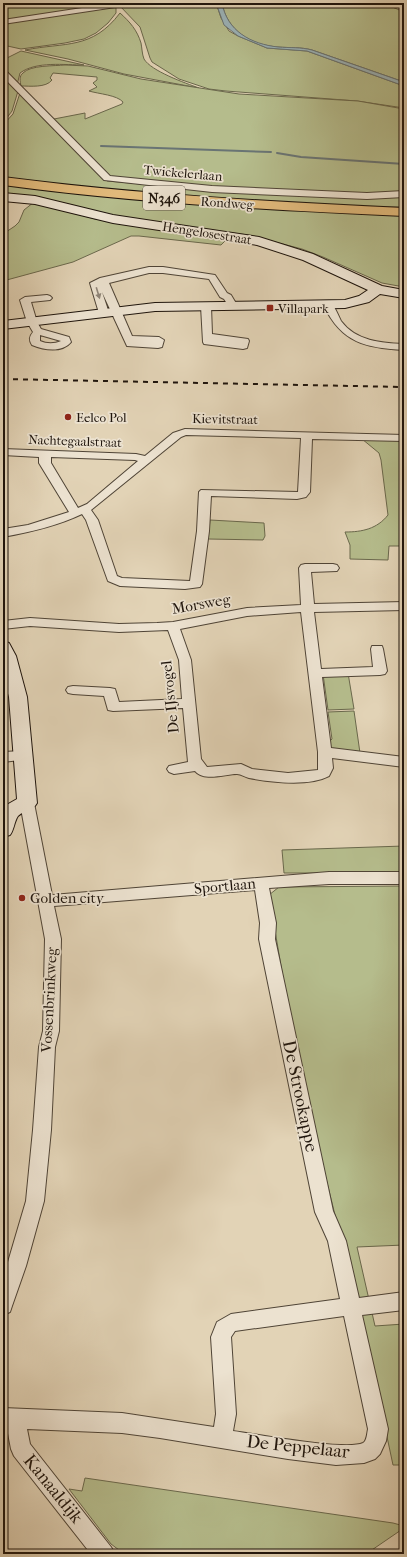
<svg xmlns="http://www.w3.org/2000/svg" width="407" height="1557" viewBox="0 0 407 1557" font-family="'IM FELL French Canon',serif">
  <rect width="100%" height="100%" fill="#e2d3b6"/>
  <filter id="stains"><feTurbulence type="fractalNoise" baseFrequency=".005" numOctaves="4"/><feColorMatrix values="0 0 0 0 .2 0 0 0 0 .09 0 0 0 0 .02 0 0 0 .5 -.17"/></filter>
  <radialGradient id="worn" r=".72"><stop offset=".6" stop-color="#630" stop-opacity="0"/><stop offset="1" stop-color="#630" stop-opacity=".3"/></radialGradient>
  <g fill="#b5bc8c" stroke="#6a684c">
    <path d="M3,3H109L112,5L3,21Z"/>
    <path d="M132,3H216L221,18L229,31L238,36L267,48L307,51L404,86V108L357,101L226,91L209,89L179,79L152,62L150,58L140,27L119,5Z"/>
    <path d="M222,3H383L404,12V82L312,50C301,47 290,48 278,47C251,45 227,31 222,3Z"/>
    <path d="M113,6L116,8V13L108,23L96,33L84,39L65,43L21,49L3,45V23Z"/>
    <path d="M120,13C130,22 137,30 141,43C142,48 142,54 144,59C151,71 185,83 199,88L124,74L68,59L25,50C65,42 92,50 120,13Z"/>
    <path d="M21,51L84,65C65,65 36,61 20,73L17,85L3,71V60Z"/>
    <path d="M65,65L88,66L141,79L239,94L358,101L404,109V193L378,195L247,190L106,176L54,119L85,113V119L122,104L123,102C117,95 99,94 89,91L97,87L93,83L97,80V77L53,73L50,78L52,80C46,88 30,86 21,86C20,81 19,76 23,73C30,65 55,66 65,65Z"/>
    <path d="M3,76L18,91L12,111L3,123Z"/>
    <path d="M20,93L107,181L164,186L404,195V207H349L210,200L3,178V125L13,114Z"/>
    <path d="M3,182L404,213V287L382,283L323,257L302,249L248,235L119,218L3,195Z"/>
    <path d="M34,202L95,219L228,238L221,245L139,236H131L73,262L3,281V234L15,226L19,222L24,210Z"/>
    <path d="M362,439L404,440V546H389L388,560L350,559V545L345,532C362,532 377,529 388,515L381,460L379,453Z"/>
    <path d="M210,520L264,523L265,536L263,540L208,539Z"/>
    <path d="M348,673L354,709L328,710L323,674Z"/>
    <path d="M354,711L360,753L331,748L329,742L332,739L328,712Z"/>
    <path d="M404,846V873H284L282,850Z"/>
    <path d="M404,886V1245L357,1247L375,1326L404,1324V1465H393L369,1352L309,1110L282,972L269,895L279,887Z"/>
    <path d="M85,1478L393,1523L404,1526V1528L366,1554L123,1553L111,1544L69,1489L82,1491Z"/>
  </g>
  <path fill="#9bb4ba" stroke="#697474" d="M216,3H222C227,31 251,44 278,47C290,48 301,47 312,50L404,82V86L307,51L267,48L238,36L224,25Z"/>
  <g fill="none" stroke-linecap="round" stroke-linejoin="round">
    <g stroke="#697474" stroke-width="2">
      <path d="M101,146L271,152"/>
      <path d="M277,153L301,157L404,164"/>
    </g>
    <g stroke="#4f4436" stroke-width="2">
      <g id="street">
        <path d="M115,3H132L129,5L3,24V20Z"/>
        <path d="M3,71H6L110,176L212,186L367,193L404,191V197L367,199L212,192L104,180L3,77Z"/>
        <path d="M149,267H163L215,275L227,293L231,295L237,305L235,307H229L224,299L220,297L209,279L163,273H149L109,283L132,336L159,337L164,340L162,347L158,348L127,346L102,292L109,313L104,316L99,313L90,283L100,278Z"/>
        <path d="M47,295L50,296L52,298L50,300L31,302L37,322L41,329L69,337L71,342C62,353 44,350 32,345C29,340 29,337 33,332L27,322L20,300L25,297ZM40,335L61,341C54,344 47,344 40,341Z"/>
        <path d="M206,303L211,306L212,334L248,339L249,341L247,348L243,349L204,344L203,342L201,306Z"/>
        <path d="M329,303L332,304C336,309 338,315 341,321C356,341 381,343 404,344V350C366,348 342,343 324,306Z"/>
        <path d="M185,429L404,435V441L312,439L310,492L306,497L297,499L211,496L209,531L202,584L200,587L185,589L120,586L108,581L86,520L82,514C57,526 30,532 3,537V529L28,525L69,512L39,463V457L3,455V449L136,454L145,456L173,433ZM186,435L301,438L298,492L201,490L199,492L197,531L190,581L122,578L117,576L98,520L91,510L181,437ZM51,457L135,460L138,461L87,504L78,508L51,463Z"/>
        <path d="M305,564H333L337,565L339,568L337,571L311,572L314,604L404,602V610L314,612L321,669L373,667L371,649L372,646H382L383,649L387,671L385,674L380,675L322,677L331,748L404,757V767L332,758L333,768L329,776C308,787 271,782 249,778C245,777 241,774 237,774C225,774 204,782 195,771L174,774L169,772L167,769L169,766L188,762L183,708L113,711L108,710L104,696L73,694L68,693L66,690L68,687L73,686L110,688L115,689L119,702L182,699L179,660L168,630L119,632L30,626L3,629V621L30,618L119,624L157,623L173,622L247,608L301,605L299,568L301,565ZM301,612L318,752V770L288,773L252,769L241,764L207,767L201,759L191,660L180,629L247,616Z"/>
        <path d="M23,751L28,753L30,756L28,759L3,762V752Z"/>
        <path d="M27,798L32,799L34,803L52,895L329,872H404V884H329L269,888L276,923L275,939L333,1211L346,1241L359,1298L404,1292V1310L362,1315L388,1429L386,1441L380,1454L375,1459L364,1463L336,1465L288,1459L160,1438L122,1433L27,1429L30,1444L111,1547L115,1554H91L14,1456L11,1449L7,1428H3V1408L122,1413L214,1427L216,1414L211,1337L217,1322L231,1314L340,1299L328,1241L315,1212L259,939L260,923L255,890L54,906L61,939L59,1031L55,1047L51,1130L44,1201L26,1266L12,1306L10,1312L3,1315V1279L26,1201L33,1130L39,1047L43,1031L45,939L20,803L22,799ZM344,1316L368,1429C367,1433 367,1441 363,1443C346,1451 255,1434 233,1431L236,1414L231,1337L235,1331Z"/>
      </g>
    </g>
    <g stroke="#1e140c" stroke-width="2">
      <g id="secondary">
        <path d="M3,193L35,196L113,215L259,237L313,254L382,286L404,290V298L380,294L369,302L345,308L155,311L3,329V321L155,303L345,300L359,296L368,290L303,260L257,245L113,223L35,204L3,201Z"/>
        <path d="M3,641L9,643L16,656L27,697L37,803C33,811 24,810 18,816C14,822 14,830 10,835L3,837V807L17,799L9,697L3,676Z"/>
      </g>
    </g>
    <g stroke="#1e140c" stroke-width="2">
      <path id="primary" d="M3,177C136,194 270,202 404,208V216C270,210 136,203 3,185Z"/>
    </g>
    <use href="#street" fill="#ece2d0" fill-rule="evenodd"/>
    <use href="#secondary" fill="#ece2d0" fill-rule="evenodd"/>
    <use href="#primary" fill="#e1ba7b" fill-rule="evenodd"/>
    <path stroke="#1e140c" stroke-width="2" stroke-dasharray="5 5" stroke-linecap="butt" d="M3,379L404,387"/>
  </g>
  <defs><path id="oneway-solid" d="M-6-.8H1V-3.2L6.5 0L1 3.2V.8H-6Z"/></defs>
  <use fill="#8f8578" href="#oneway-solid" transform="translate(98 293) rotate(73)"/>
  <g fill="#8f2418" stroke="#ece2d0" stroke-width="1.5">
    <rect x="266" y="304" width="8" height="8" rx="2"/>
    <circle cx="68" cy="417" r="4"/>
    <circle cx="22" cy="898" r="4"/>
  </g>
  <g text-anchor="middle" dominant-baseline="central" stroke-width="3.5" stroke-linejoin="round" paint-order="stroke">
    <g font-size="13" fill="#1e140c" stroke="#ece2d0">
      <text transform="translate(183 173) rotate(5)">Twickelerlaan</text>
      <text transform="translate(227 203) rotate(4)">Rondweg</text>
      <text transform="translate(207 233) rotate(9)">Hengelosestraat</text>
      <text transform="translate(225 419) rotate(1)">Kievitstraat</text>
      <text transform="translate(75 441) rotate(2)">Nachtegaalstraat</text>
    </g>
    <g font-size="13" fill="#1e140c" stroke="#ece2d0" text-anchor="start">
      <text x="278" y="308">Villapark</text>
      <text x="76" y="417">Eelco Pol</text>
    </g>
    <rect fill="#ece2d0" stroke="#5c5247" stroke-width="1" x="143" y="186" width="42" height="24" rx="3"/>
    <g font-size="14" font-weight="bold" fill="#1e140c">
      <text x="164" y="198">N346</text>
    </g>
    <g font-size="15" fill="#1e140c" stroke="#ece2d0">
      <text transform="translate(201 604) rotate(-10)">Morsweg</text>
      <text transform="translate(170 697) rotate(-96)">De IJsvogel</text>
      <text transform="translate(225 886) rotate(-5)">Sportlaan</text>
      <text transform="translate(49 1000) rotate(-87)">Vossenbrinkweg</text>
    </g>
    <g font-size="15" fill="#1e140c" stroke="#ece2d0" text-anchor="start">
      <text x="30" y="898">Golden city</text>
    </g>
    <g font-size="18" fill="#1e140c" stroke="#ece2d0">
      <text transform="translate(300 1096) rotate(78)">De Strookappe</text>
      <text transform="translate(298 1447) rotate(6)">De Peppelaar</text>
      <text transform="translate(53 1489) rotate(51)">Kanaaldijk</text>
    </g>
  </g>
  <rect width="407" height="1557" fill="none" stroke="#e2d3b6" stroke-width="16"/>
  <rect x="4" y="4" width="399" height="1549" fill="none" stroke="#1e140c" stroke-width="2"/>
  <rect x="8" y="8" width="391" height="1541" fill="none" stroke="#1e140c"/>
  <rect width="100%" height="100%" filter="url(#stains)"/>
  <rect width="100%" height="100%" fill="url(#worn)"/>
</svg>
